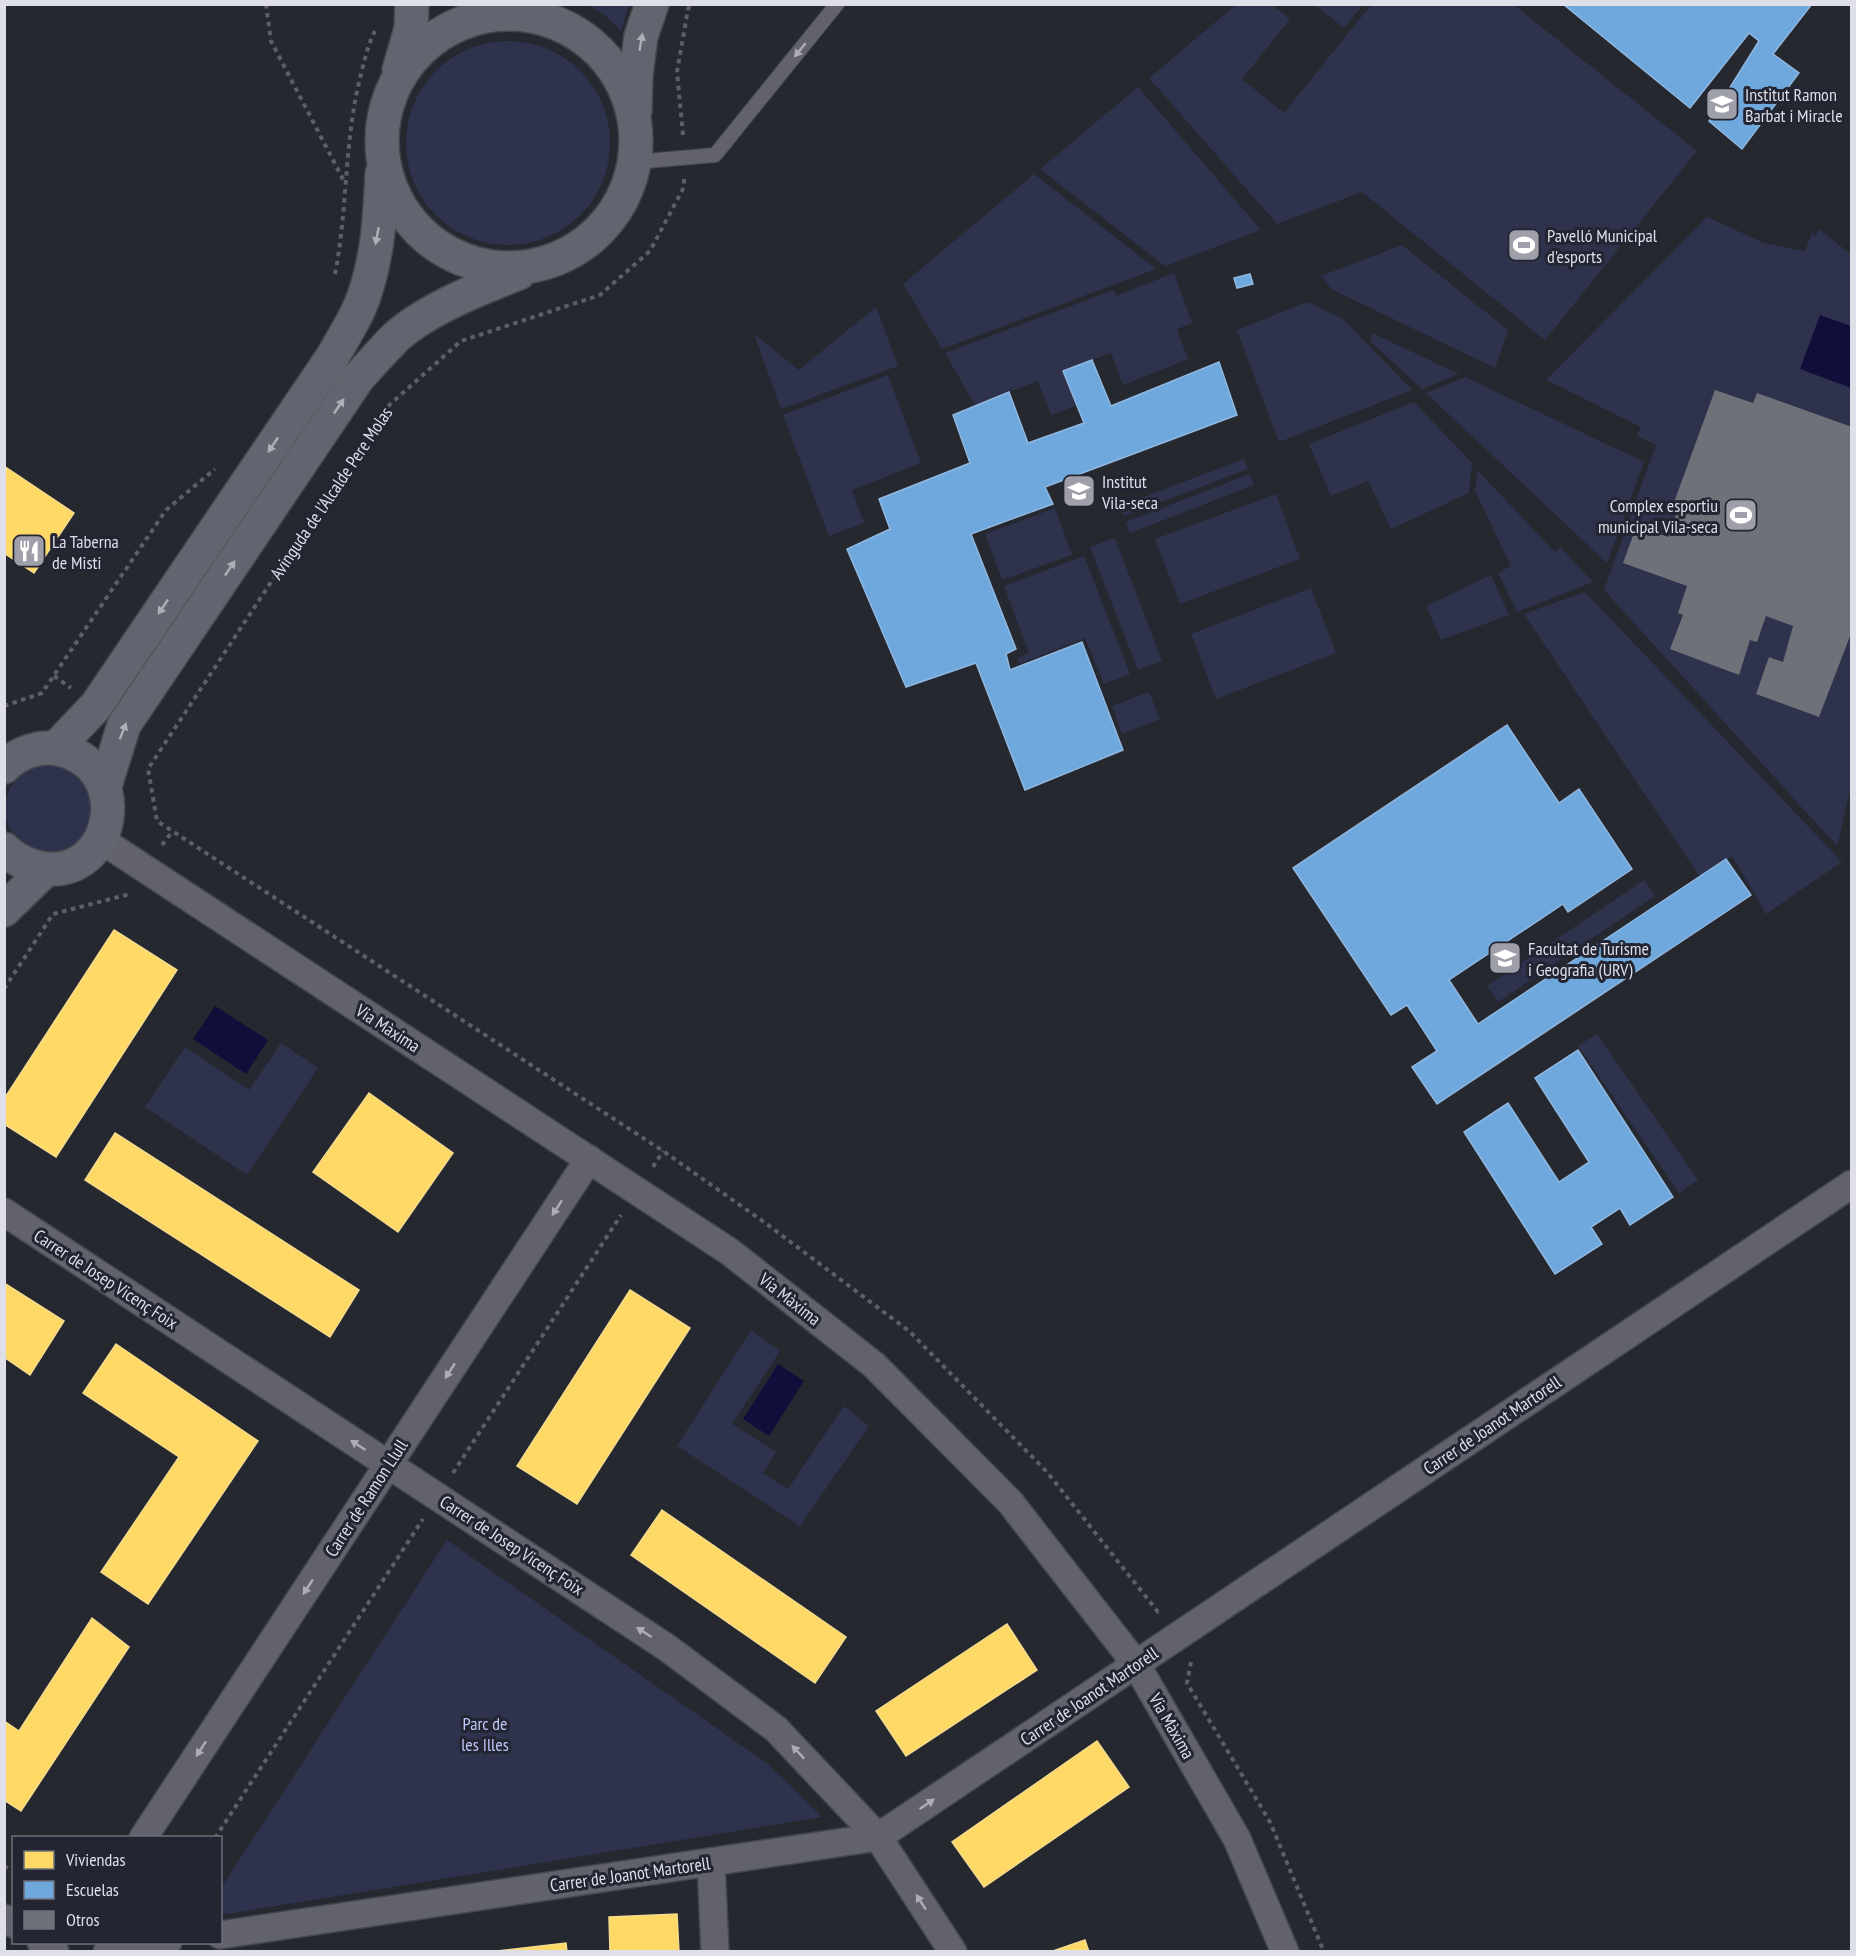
<svg xmlns="http://www.w3.org/2000/svg" width="1856" height="1956" viewBox="0 0 1856 1956" font-family="'PT Sans Narrow',sans-serif">
  <rect width="100%" height="100%" fill="#262830"/>
  <g fill="#2e324d">
    <path d="M588,5H629L621,31L607,17Z"/>
    <path d="M1236,5H1272L1290,19L1242,79L1284,113L1371,5H1514L1697,151L1545,340L1362,192L1277,224L1149,78Z"/>
    <path d="M1315,5H1363L1344,28Z"/>
    <circle cx="508" cy="143" r="102"/>
    <path d="M1138,87L1261,230L1165,266L1040,169Z"/>
    <path d="M1034,174L1156,269L942,349L903,284Z"/>
    <path d="M1707,217L1764,243L1805,251L1812,233L1816,236L1818,229L1851,254L1852,782L1837,846L1604,590L1656,445L1637,436L1641,427L1546,380Z"/>
    <path d="M1402,245L1508,330L1495,368L1333,290L1321,276Z"/>
    <path d="M1174,273L1192,323L1177,329L1188,359L1123,385L1111,353L1064,371L1076,406L1051,415L1038,381L975,405L945,353L1114,290L1116,296Z"/>
    <path d="M1307,302L1342,318L1412,390L1279,442L1237,330Z"/>
    <path d="M876,307L898,366L781,409L754,334L799,370Z"/>
    <path d="M1372,333L1459,374L1422,389L1370,341Z"/>
    <path d="M888,375L921,463L852,490L864,523L829,536L783,415Z"/>
    <path d="M1465,377L1644,462L1607,563L1426,393Z"/>
    <path d="M1414,402L1472,463L1469,493L1391,529L1368,481L1331,496L1309,444Z"/>
    <path d="M1244,459L1248,469L1124,516L1120,506Z"/>
    <path d="M1478,471L1555,552L1560,547L1593,582L1517,612L1498,573L1511,566L1475,491Z"/>
    <path d="M1250,474L1254,485L1130,533L1126,522Z"/>
    <path d="M1276,494L1300,559L1180,604L1155,539Z"/>
    <path d="M1055,508L1072,555L1002,580L985,534Z"/>
    <path d="M1115,538L1162,661L1138,670L1090,547Z"/>
    <path d="M1084,556L1130,674L1104,684L1085,638L1019,664L1017,658L1029,653L1004,586Z"/>
    <path d="M1491,575L1509,615L1441,640L1426,606Z"/>
    <path d="M1311,588L1336,653L1216,699L1191,634Z"/>
    <path d="M1585,592L1842,862L1766,914L1732,856L1700,877L1524,614Z"/>
    <path d="M1149,692L1160,719L1122,734L1112,706Z"/>
    <circle cx="49" cy="809" r="44"/>
    <path d="M1644,880L1655,896L1498,1002L1487,986Z"/>
    <path d="M1597,1034L1698,1180L1679,1193L1578,1046Z"/>
    <path d="M281,1043L318,1068L247,1175L145,1107L185,1047L249,1090Z"/>
    <path d="M751,1330L780,1351L732,1424L776,1452L763,1473L788,1489L844,1406L869,1426L800,1526L677,1446Z"/>
    <path d="M447,1540L768,1764L822,1817L221,1915V1888Z"/>
  </g>
  <g fill="#110e3c">
    <path d="M1820,315L1851,326V388L1800,369Z"/>
    <path d="M215,1006L268,1040L246,1074L193,1039Z"/>
    <path d="M778,1364L804,1381L769,1436L743,1419Z"/>
  </g>
  <g fill="#ffd966" stroke="#f5db8d" stroke-width="1.5">
    <path d="M4,466L74,513L34,573L4,553Z"/>
    <path d="M114,930L177,970L56,1157L4,1124V1099Z"/>
    <path d="M369,1093L453,1153L398,1232L313,1172Z"/>
    <path d="M115,1133L359,1290L330,1337L85,1180Z"/>
    <path d="M4,1283L64,1321L30,1375L4,1357Z"/>
    <path d="M630,1290L690,1328L577,1504L517,1466Z"/>
    <path d="M116,1344L258,1441L148,1604L101,1572L179,1457L83,1393Z"/>
    <path d="M662,1510L846,1637L815,1683L631,1555Z"/>
    <path d="M92,1618L129,1647L21,1811L4,1800V1721L19,1731Z"/>
    <path d="M1007,1624L1037,1670L906,1756L876,1711Z"/>
    <path d="M1097,1741L1129,1787L984,1887L952,1842Z"/>
    <path d="M677,1914L679,1952H610L609,1917Z"/>
    <path d="M1085,1940L1089,1952H1050Z"/>
    <path d="M566,1943L567,1952H488Z"/>
  </g>
  <g fill="#6fa8dc" stroke="#90b8e0" stroke-width="1.5">
    <path d="M1563,4H1812L1773,54L1799,73L1742,149L1709,121L1759,41L1749,33L1690,108Z"/>
    <path d="M1250,274L1253,284L1237,288L1234,278Z"/>
    <path d="M1092,360L1111,406L1219,362L1237,415L1045,487L1053,504L971,534L1016,649L1006,654L1010,670L1082,642L1123,750L1025,790L976,663L906,687L847,549L890,529L879,499L970,463L953,415L1009,392L1028,443L1084,423L1063,371Z"/>
    <path d="M1507,725L1559,803L1579,789L1632,869L1568,912L1563,904L1449,980L1478,1024L1726,859L1751,895L1437,1104L1412,1067L1437,1051L1407,1005L1391,1015L1293,868Z"/>
    <path d="M1578,1050L1673,1197L1630,1225L1620,1208L1591,1227L1602,1244L1555,1274L1464,1132L1508,1103L1559,1182L1589,1162L1535,1078Z"/>
  </g>
  <path fill="#6f7178" d="M1715,390L1753,403L1757,393L1852,427V631L1819,717L1756,694L1769,657L1783,662L1793,626L1766,616L1757,642L1750,640L1739,675L1670,649L1683,615L1678,613L1687,586L1623,563L1637,525L1668,537L1679,507L1673,505Z"/>
  <g fill="none" stroke-linecap="round" stroke-linejoin="round">
    <g stroke="#44464d" stroke-width="16">
      <path id="lane" d="M635,162L715,155L837,4"/>
    </g>
    <g stroke="#44464d" stroke-width="30">
      <g id="street">
        <path d="M101,840L730,1252L874,1365L1010,1502L1136,1664L1237,1839L1285,1952"/>
        <path d="M4,1212L666,1647L776,1729L878,1837L953,1952"/>
        <path d="M143,1838L589,1159"/>
        <path d="M711,1862L715,1952"/>
        <path d="M4,1918L14,1924"/>
        <path d="M220,1935L878,1837L1852,1184"/>
        <path d="M41,1942L55,1952"/>
        <path d="M107,1952L168,1942"/>
      </g>
    </g>
    <g stroke="#44464d" stroke-width="36">
      <g id="secondary">
        <circle cx="509" cy="141" r="127"/>
        <path d="M399,70L411,29L412,4"/>
        <path d="M635,110L636,75L641,36L652,4"/>
        <path d="M56,748L96,706L333,356C341,342 350,327 358,311C377,269 380,220 382,174"/>
        <path d="M4,767C18,753 39,745 58,749C136,765 116,881 40,868C26,865 15,860 4,849"/>
        <path d="M105,786L124,725L358,378C370,365 383,350 396,337C427,309 481,288 519,273"/>
        <path d="M4,910L46,869"/>
      </g>
    </g>
    <g stroke="#5e5f66" stroke-width="4" stroke-dasharray="4.5 4.5" stroke-linecap="butt">
      <path d="M266,4L271,41L345,183"/>
      <path d="M683,135L677,72L688,9L691,4"/>
      <path d="M684,179V187L650,251L600,295L461,341L385,409L148,769L157,821L663,1151L764,1222L909,1331L1047,1472L1158,1612L1160,1611"/>
      <path d="M335,274C348,208 344,139 361,74C365,59 368,44 375,31"/>
      <path d="M54,676L71,688"/>
      <path d="M4,706L42,693L166,510L215,469"/>
      <path d="M162,845L172,832"/>
      <path d="M4,989L53,914L126,895L128,893"/>
      <path d="M653,1167L663,1151"/>
      <path d="M453,1473L621,1215"/>
      <path d="M1191,1662L1187,1683L1270,1822L1324,1952"/>
      <path d="M215,1838L423,1519"/>
      <path d="M4,1866L14,1872"/>
    </g>
    <use href="#lane" stroke="#61626b" stroke-width="14"/>
    <use href="#street" stroke="#61626b" stroke-width="27"/>
    <use href="#secondary" stroke="#62646f" stroke-width="33"/>
  </g>
  <defs><path id="oneway-solid" d="M-6-.8H1V-3.2L6.5 0L1 3.2V.8H-6Z" transform="scale(1.5)"/></defs>
  <g fill="#acaeb8">
    <use href="#oneway-solid" transform="translate(641 42) rotate(-80)"/>
    <use href="#oneway-solid" transform="translate(377 236) rotate(101)"/>
    <use href="#oneway-solid" transform="translate(339 406) rotate(-56)"/>
    <use href="#oneway-solid" transform="translate(273 445) rotate(124)"/>
    <use href="#oneway-solid" transform="translate(230 568) rotate(-56)"/>
    <use href="#oneway-solid" transform="translate(163 607) rotate(124)"/>
    <use href="#oneway-solid" transform="translate(123 731) rotate(-69)"/>
  </g>
  <g fill="#acadb6">
    <use href="#oneway-solid" transform="translate(800 50) rotate(129)"/>
    <use href="#oneway-solid" transform="translate(557 1208) rotate(123)"/>
    <use href="#oneway-solid" transform="translate(450 1371) rotate(123)"/>
    <use href="#oneway-solid" transform="translate(358 1445) rotate(-147)"/>
    <use href="#oneway-solid" transform="translate(308 1587) rotate(123)"/>
    <use href="#oneway-solid" transform="translate(644 1632) rotate(-147)"/>
    <use href="#oneway-solid" transform="translate(201 1749) rotate(123)"/>
    <use href="#oneway-solid" transform="translate(798 1752) rotate(-133)"/>
    <use href="#oneway-solid" transform="translate(927 1804) rotate(-34)"/>
    <use href="#oneway-solid" transform="translate(921 1902) rotate(-123)"/>
  </g>
  <defs>
    <g id="school-square" transform="scale(1.725)"><rect x="-9" y="-9" width="18" height="18" rx="4" fill="#9e9fa8" stroke="#232533"/><path d="M0-5L7-2L0 1L-7-2ZM-4 1L0 2.5L4 1V4Q0 6-4 4Z" fill="#fff"/></g>
    <g id="stadium-square" transform="scale(1.725)"><rect x="-9" y="-9" width="18" height="18" rx="4" fill="#9e9fa8" stroke="#232533"/><path d="M0-5a6.5 5 0 1 0 0 10a6.5 5 0 1 0 0-10ZM-3.5-1.8h7v3.6h-7Z" fill="#fff"/></g>
    <g id="restaurant-square" transform="scale(1.725)"><rect x="-9" y="-9" width="18" height="18" rx="4" fill="#9e9fa8" stroke="#232533"/><path d="M-5-6h1v4h1v-4h1v4h1v-4h1v5L-1.5 .5V6h-2V.5L-5-1ZM5-6V6H3V1.5H1.5Q1.5-4 5-6Z" fill="#fff"/></g>
    <g id="university-square" transform="scale(1.725)"><rect x="-9" y="-9" width="18" height="18" rx="4" fill="#9e9fa8" stroke="#232533"/><path d="M0-5L7-2L0 1L-7-2ZM-4 1L0 2.5L4 1V4Q0 6-4 4Z" fill="#fff"/></g>
  </defs>
  <g fill-rule="evenodd">
    <use href="#school-square" x="1722" y="104"/>
    <use href="#stadium-square" x="1524" y="245"/>
    <use href="#school-square" x="1079" y="491"/>
    <use href="#stadium-square" x="1741" y="515"/>
    <use href="#restaurant-square" x="29" y="551"/>
    <use href="#university-square" x="1505" y="958"/>
  </g>
  <g text-anchor="middle" dominant-baseline="central" stroke-width="6" stroke-linejoin="round" paint-order="stroke">
    <g font-size="18" fill="#dedfe8" stroke="#232533" text-anchor="start">
      <text x="1745" y="94">Institut Ramon<tspan x="1745" dy="21">Barbat i Miracle</tspan></text>
      <text x="1547" y="235">Pavelló Municipal<tspan x="1547" dy="21">d'esports</tspan></text>
      <text x="1102" y="481">Institut<tspan x="1102" dy="21">Vila-seca</tspan></text>
      <text x="1718" y="505" text-anchor="end">Complex esportiu<tspan x="1718" dy="21">municipal Vila-seca</tspan></text>
      <text x="52" y="541">La Taberna<tspan x="52" dy="21">de Misti</tspan></text>
      <text x="1528" y="948">Facultat de Turisme<tspan x="1528" dy="21">i Geografia (URV)</tspan></text>
    </g>
    <g font-size="18" fill="#dedfe8" stroke="#232533">
      <text transform="translate(331 493) rotate(-56)">Avinguda de l'Alcalde Pere Molas</text>
      <text transform="translate(388 1028) rotate(33)">Via Màxima</text>
      <text transform="translate(106 1279) rotate(33)">Carrer de Josep Vicenç Foix</text>
      <text transform="translate(790 1299) rotate(38)">Via Màxima</text>
      <text transform="translate(1492 1425) rotate(-34)">Carrer de Joanot Martorell</text>
      <text transform="translate(366 1498) rotate(-57)">Carrer de Ramon Llull</text>
      <text transform="translate(512 1545) rotate(33)">Carrer de Josep Vicenç Foix</text>
      <text transform="translate(1089 1696) rotate(-34)">Carrer de Joanot Martorell</text>
      <text transform="translate(1172 1726) rotate(60)">Via Màxima</text>
      <text transform="translate(630 1874) rotate(-8)">Carrer de Joanot Martorell</text>
    </g>
    <g font-size="18" fill="#bec6f9" stroke="#232533">
      <text x="485" y="1723">Parc de<tspan x="485" dy="21">les Illes</tspan></text>
    </g>
  </g>
  <rect width="1856" height="1956" fill="none" stroke="#dedfe8" stroke-width="12"/>
  <rect x="12" y="1836" width="210" height="108" fill="#232533" stroke="#6e6f7b" stroke-width="1.5"/>
  <rect x="24" y="1851" width="30" height="18" fill="#ffd966" stroke="#6e6f7b" stroke-width="1.5"/>
  <text x="66" y="1866" font-size="18" fill="#dedfe8">Viviendas</text>
  <rect x="24" y="1881" width="30" height="18" fill="#6fa8dc" stroke="#6e6f7b" stroke-width="1.5"/>
  <text x="66" y="1896" font-size="18" fill="#dedfe8">Escuelas</text>
  <rect x="24" y="1911" width="30" height="18" fill="#6f7178" stroke="#6e6f7b" stroke-width="1.5"/>
  <text x="66" y="1926" font-size="18" fill="#dedfe8">Otros</text>
</svg>
